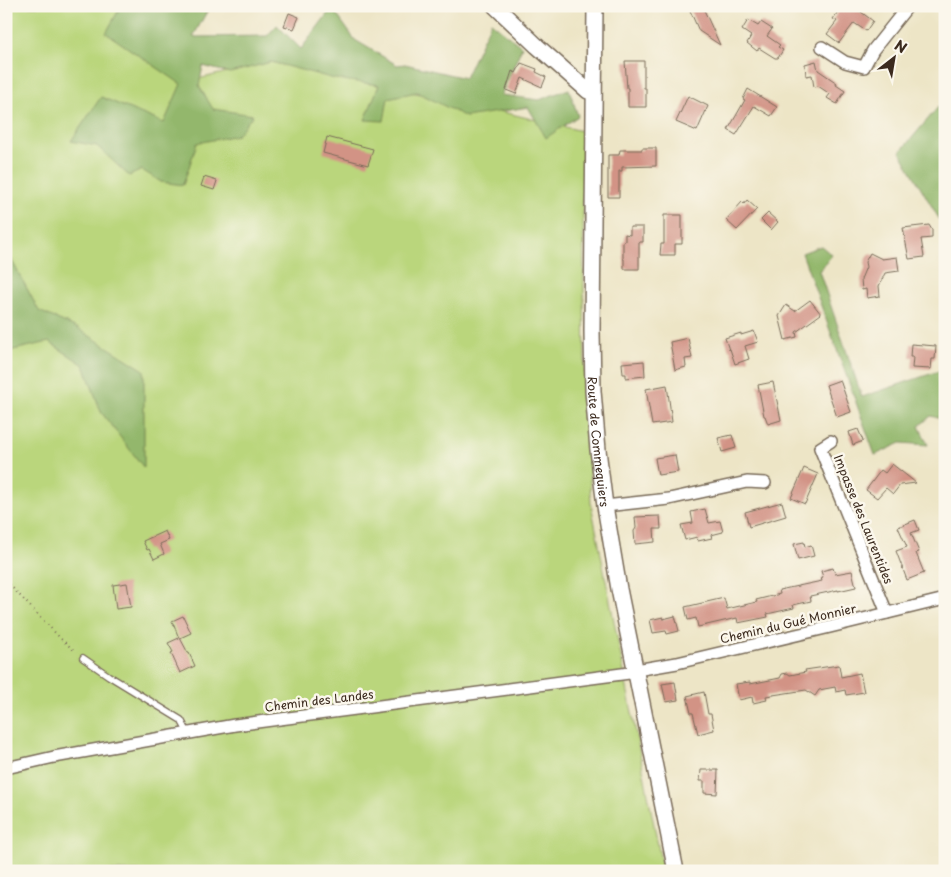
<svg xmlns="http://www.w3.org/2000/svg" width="951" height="877" viewBox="0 0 951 877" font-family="'Playpen Sans',sans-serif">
  <rect width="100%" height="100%" fill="#fbf7ec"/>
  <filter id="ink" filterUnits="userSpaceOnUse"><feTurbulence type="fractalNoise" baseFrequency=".02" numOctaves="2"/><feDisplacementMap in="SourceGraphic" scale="10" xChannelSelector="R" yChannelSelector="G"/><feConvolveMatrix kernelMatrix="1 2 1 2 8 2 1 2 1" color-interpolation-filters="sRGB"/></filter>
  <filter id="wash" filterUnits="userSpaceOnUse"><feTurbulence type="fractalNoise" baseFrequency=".0096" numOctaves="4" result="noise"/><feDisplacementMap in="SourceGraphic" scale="20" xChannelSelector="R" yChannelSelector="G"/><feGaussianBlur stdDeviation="1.12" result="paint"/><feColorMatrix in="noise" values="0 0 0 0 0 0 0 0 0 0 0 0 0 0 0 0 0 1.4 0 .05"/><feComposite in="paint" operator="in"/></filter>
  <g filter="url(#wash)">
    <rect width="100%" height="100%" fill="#ede5c6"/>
    <path fill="#bad67c" stroke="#7a804d" d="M6,6H121L181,83L270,62L486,108L582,131L585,375L591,504L663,871H6Z"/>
    <g fill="#93b76c" stroke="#677045">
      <path d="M121,6H210L193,37L267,36L277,25L301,49L332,8L355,40L397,65L405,64L465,78L491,22L522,47L501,95L539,100L569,89L578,116L546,138L528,107L466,117L417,92L388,98L384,121L365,120L379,85L335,79L271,62L230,73L203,66L199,86L213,109L253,115L237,135L197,143L183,185L161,182L142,170L129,176L97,146L71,141L101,97L164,123L181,84L106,33Z"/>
      <path d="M945,99V229L900,152Z"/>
      <path d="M821,246L832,255L819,271L862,397L945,369V420L931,416L919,426L928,445L901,443L875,455L802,253Z"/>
      <path d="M10,257L39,311L77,328L144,370V468L101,412L84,365L49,342L13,350L6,359V259Z"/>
    </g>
    <g id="blocks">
      <g fill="#d29385">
        <path d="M688,6H699L704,10L720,45L699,31Z"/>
        <path d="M842,6H853L873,21L866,31L854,23L839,43L827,34L837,21L833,19Z"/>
        <path d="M289,13L299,17L294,29L284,26Z"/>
        <path d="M748,20L758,26L761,22L772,29L767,36L780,45L778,47L783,50L778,58H775L759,48L757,51L747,43L751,36L742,30Z"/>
        <path d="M625,61H644V88H646V107H628V88H627Z"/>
        <path d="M816,61L818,70L837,83L836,85L845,91L837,104L827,98L830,94L818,86L814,87L812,75L806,76L805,64Z"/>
        <path d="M521,63L537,69L536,72L546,77L542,87L522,78L516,94L506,90L512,71L516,73Z"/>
        <path d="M748,89L777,107L771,116L754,106L736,135L728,130L745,100L743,99Z"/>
        <path d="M688,96L708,106L697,131L676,122Z"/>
        <path d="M327,137L373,149L368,165L323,153Z"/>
        <path d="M642,148H656V166L622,167V171H619V197H608V155H619L620,150H642Z"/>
        <path d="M204,177L217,181L214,190L201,186Z"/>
        <path d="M747,200L757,209L737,230L726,220L742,202L744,204Z"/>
        <path d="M768,213L778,222L771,230L761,220Z"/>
        <path d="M664,215H682V244H675V255H660L661,244H664Z"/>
        <path d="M929,225L932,230V238L921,239L924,257L909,259L903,228Z"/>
        <path d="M630,227H643V242H639V269H624V259H623V242L625,241V234L630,235Z"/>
        <path d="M870,253L882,259L897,257L899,271L885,273L879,286L880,296L867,298L866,289L862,290L861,279L866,267L865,262Z"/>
        <path d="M810,300L821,314L796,332L797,337L785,340L779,316L786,305L795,311Z"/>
        <path d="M754,331L758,342L745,346L749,359L735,364L730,349L729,350L725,338L741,333V335Z"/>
        <path d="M688,338L692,358L685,359L686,367L675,370L670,342Z"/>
        <path d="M911,344L936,346L935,359H932L931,369L912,368L913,357H910Z"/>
        <path d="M644,361L645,376L626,378V374H623L622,363Z"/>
        <path d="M840,380L851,412L837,417L826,385Z"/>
        <path d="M773,382L781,420L768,424L765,416H764L758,385Z"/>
        <path d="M667,385L672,422L652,425L646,389Z"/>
        <path d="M858,429L863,441L853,445L849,432Z"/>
        <path d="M732,435L736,448L722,452L718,438Z"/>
        <path d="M675,455L678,472L658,475L655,458Z"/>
        <path d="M892,464L916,483L900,485L893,494L886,488L877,498L866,490L881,470L885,473Z"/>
        <path d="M804,468L818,474L805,504L791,498Z"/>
        <path d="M782,502L786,516L749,527L745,512Z"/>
        <path d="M705,509L709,523L720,521L723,532L711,535L712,538L698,541L697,537L685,540L681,525L693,523L691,512Z"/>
        <path d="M660,516L661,529H654L655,542L635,544L634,531L636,528L635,517Z"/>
        <path d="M915,520L919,530L911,533L919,552L916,553L924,573L907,580L896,551L907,547L898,527Z"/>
        <path d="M165,531L169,540L160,544L164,554L154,559L149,549L147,550L143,541Z"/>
        <path d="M804,542L805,547L811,545L814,556L798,560L794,544Z"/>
        <path d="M833,568L835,574L852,571L856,587L838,591V590L810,596L811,601L793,605L794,608L767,614L768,617L738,623L737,618L698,627L696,618L688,620L685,607L724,598L727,609L757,602L756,600L780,594L779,590L822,581L821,578L823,577L821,571Z"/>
        <path d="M127,583L131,607L116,609L113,585Z"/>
        <path d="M183,616L191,633L180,638L188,653H189L195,666L180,673L171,653L173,652L168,643L179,638L172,621Z"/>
        <path d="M675,616L679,631L667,634L666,631L653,633L650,620L663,617V619Z"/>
        <path d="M839,665L841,677L860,673L864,692L846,695L845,690L836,692L835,687L819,690L815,696L806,690L766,696L767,700L753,703L752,697L739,700L736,684L750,682V684L780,678L782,674L787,673L790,675L806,672L805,670Z"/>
        <path d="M675,682L678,700L666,702L662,684Z"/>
        <path d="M704,692L708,714H711L714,730L698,734L693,713H691L687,696Z"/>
        <path d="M701,770H718L717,794L704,793V781H700Z"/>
      </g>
    </g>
  </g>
  <g filter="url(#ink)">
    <use href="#blocks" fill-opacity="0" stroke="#796b59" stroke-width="1"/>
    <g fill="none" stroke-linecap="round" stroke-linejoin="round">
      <g stroke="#796b59" stroke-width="8">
        <path id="service" d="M83,658L109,676L181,720L188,733"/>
      </g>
      <g stroke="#796b59" stroke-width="14">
        <g id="minor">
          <path d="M822,47L845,62L864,67L873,50L908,6"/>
          <path d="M831,441L820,448L887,613"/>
          <path d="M605,506L669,499L747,482L765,483"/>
          <path d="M6,768L54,757L235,725L637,672L642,669L677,663L826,628L945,599"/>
        </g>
      </g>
      <g stroke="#796b59" stroke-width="18">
        <g id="tertiary">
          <path d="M495,6L537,46L588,91L594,93"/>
          <path id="s1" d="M595,6L592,331L593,391L598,450L605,506L619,589L676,871"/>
        </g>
      </g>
      <path stroke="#796b59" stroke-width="2" stroke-dasharray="1 4" stroke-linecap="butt" d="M6,581L61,639L76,652"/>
      <use href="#service" stroke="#fff" stroke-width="5.5"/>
      <use href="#minor" stroke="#fff" stroke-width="11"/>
      <use href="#tertiary" stroke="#fff" stroke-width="15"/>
    </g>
  </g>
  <g text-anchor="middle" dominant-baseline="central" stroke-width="5" stroke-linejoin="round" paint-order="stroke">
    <g font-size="12" fill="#3b2a1e" stroke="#fbf7ec">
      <text stroke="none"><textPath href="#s1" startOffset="436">Route de Commequiers</textPath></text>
      <text transform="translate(864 519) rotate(68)">Impasse des Laurentides</text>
      <text transform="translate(788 623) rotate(-13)">Chemin du Gué Monnier</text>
      <text transform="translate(319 700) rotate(-7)">Chemin des Landes</text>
    </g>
  </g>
  <rect width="951" height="877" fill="none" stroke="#fbf7ec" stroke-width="25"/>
  <g transform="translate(894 58) rotate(31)" stroke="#fbf7ec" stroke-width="4" paint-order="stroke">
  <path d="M0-4L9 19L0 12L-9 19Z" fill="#3b2a1e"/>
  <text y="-8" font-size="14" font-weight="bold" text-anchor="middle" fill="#3b2a1e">N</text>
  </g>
</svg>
